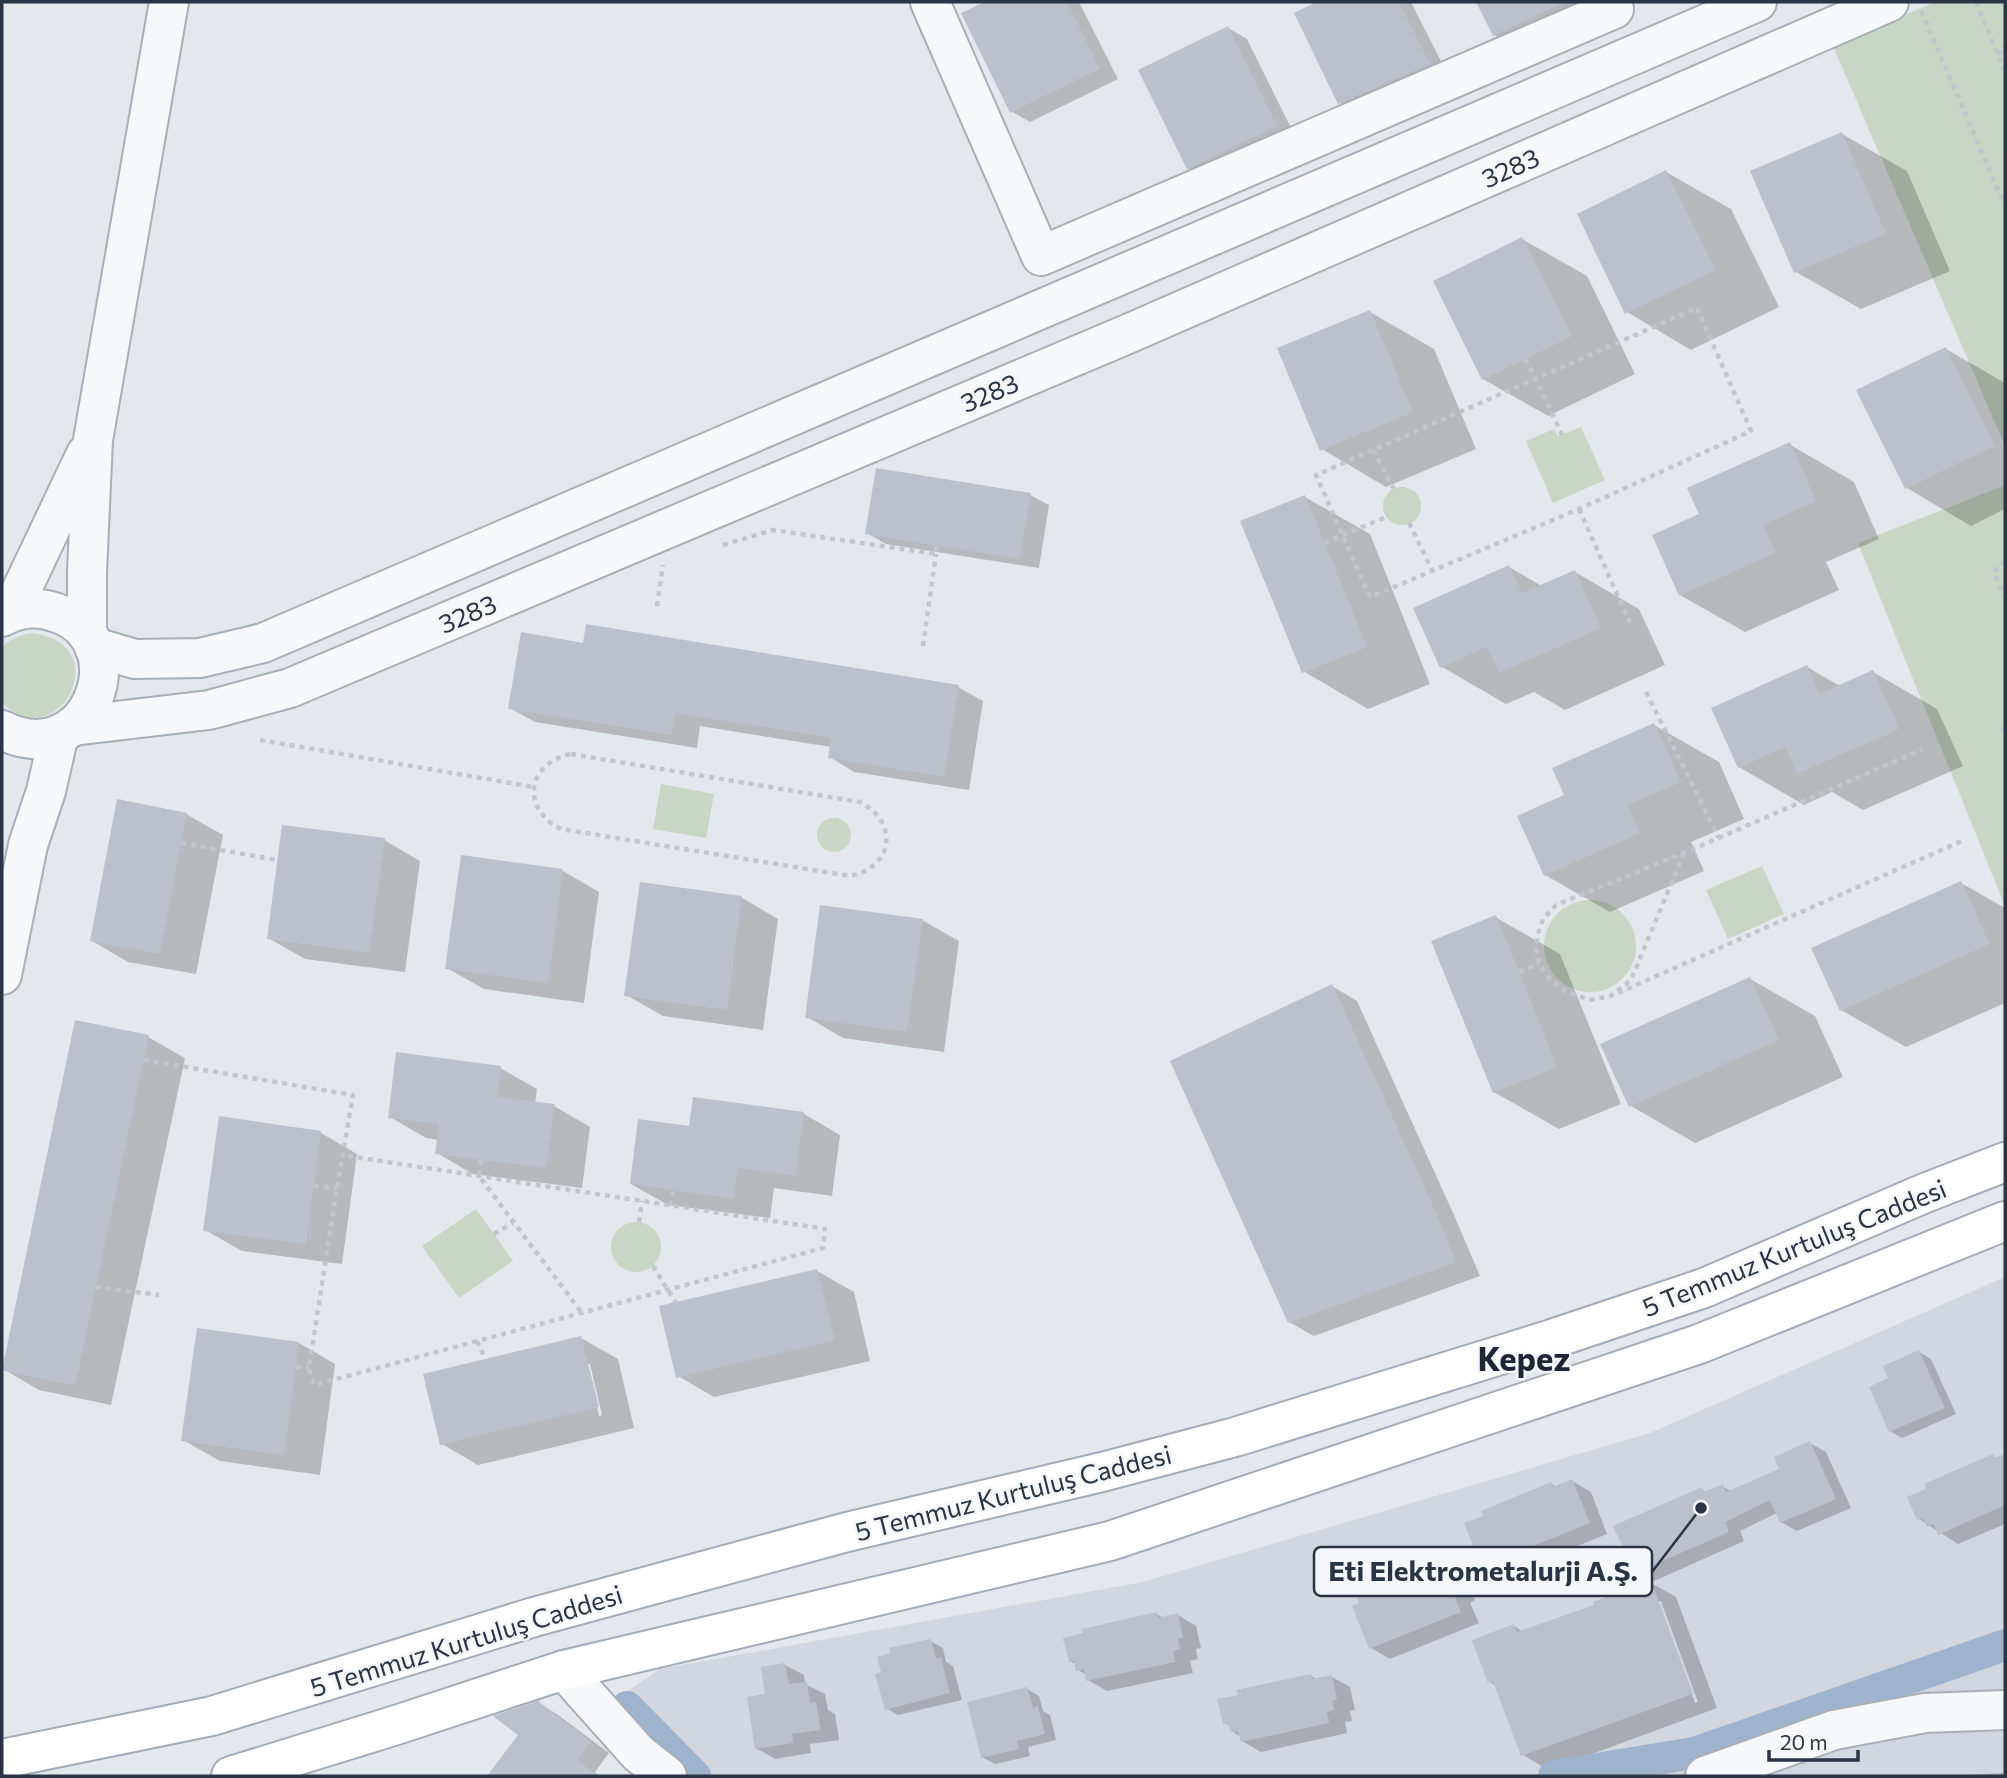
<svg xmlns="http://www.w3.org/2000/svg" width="2007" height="1778" viewBox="0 0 2007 1778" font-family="Commissioner,sans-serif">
  <rect width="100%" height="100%" fill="#e4e7ec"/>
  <path fill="#d2d6de" d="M2005,1277V1649L1897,1694L2005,1661V1776H701L616,1699L660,1669L1143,1582L1650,1433Z"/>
  <g fill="#c9d6c5">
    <path d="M1935,2H2005V446L1833,46Z"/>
    <path d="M1581,427L1605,480L1553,503L1526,441L1554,429L1558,436Z"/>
    <path d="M2005,485V906L1858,543Z"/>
    <circle cx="1402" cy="506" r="19"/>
    <path d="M32,633C119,644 57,759 2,702V648C10,638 20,635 32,633Z"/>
    <path d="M661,784L714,794L706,838L653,829Z"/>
    <circle cx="834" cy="835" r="17"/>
    <path d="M1762,866L1784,914L1728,939L1706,890Z"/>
    <circle cx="1590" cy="946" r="46"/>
    <path d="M476,1209L513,1261L459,1298L422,1246Z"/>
    <circle cx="636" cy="1247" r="25"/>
  </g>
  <g fill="#0003" fill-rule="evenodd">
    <path d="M989,2H1079L1118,79L1030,122L1011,111L964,14Z"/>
    <path d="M1320,2H1411L1448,75L1358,114L1340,103L1296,13Z"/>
    <path d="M1478,2H1599L1513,46L1494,35Z"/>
    <path d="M1228,28L1247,39L1295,136L1207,179L1188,168Z"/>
    <path d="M1842,134L1907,171L1950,271L1861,309L1796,272Z"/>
    <path d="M1666,172L1731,209L1779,307L1691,350L1627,312Z"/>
    <path d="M1522,239L1587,276L1635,374L1548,416L1483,379Z"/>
    <path d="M1370,312L1434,349L1476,449L1386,487L1322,449Z"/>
    <path d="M1946,349L2005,383V509L1971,526L1907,488L1859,391Z"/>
    <path d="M1789,444L1854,482L1879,539L1826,562L1839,590L1745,632L1680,595L1702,515Z"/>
    <path d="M1030,495L1049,505L1039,568L886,544L867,533Z"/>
    <path d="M1305,497L1370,534L1430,684L1368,709L1303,671Z"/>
    <path d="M1509,567L1542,586L1575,572L1639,609L1665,665L1565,710L1534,692L1506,704L1442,667Z"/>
    <path d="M585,645L958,687L983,701L969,790L854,772L830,757L831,747L700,726L697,748L535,722L510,708Z"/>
    <path d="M1807,667L1840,686L1873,672L1937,709L1963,766L1863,810L1832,792L1804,805L1739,767Z"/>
    <path d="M1654,725L1719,762L1744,819L1691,842L1704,871L1610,912L1545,875L1566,795Z"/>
    <path d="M186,814L223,835L196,974L128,962L92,941Z"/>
    <path d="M384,840L420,861L405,972L305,959L268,938Z"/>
    <path d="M563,871L599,892L584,1003L484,989L447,968Z"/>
    <path d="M1961,883L2005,908V1003L1906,1047L1841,1010Z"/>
    <path d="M742,898L778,919L763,1030L663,1016L626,995Z"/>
    <path d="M1495,917L1560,954L1621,1104L1559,1129L1494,1092Z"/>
    <path d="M922,920L959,941L944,1052L843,1038L807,1017Z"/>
    <path d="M1750,979L1815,1016L1843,1077L1695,1143L1631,1106Z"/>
    <path d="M1332,986L1357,1001L1454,1215L1480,1276L1314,1336L1289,1322Z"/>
    <path d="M148,1037L185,1058L111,1405L39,1390L3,1369Z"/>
    <path d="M500,1068L537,1089L535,1104L554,1106L590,1127L582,1188L473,1174L437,1153L439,1140L426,1138L390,1117Z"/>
    <path d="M804,1114L840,1135L832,1196L774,1188L770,1218L668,1205L631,1184L691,1128Z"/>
    <path d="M220,1118L321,1133L357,1154L342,1264L242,1251L205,1230Z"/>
    <path d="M817,1271L854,1292L870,1361L714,1397L678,1376Z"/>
    <path d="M581,1338L618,1359L634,1428L478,1465L442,1444ZM586,1364H590L602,1415L599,1416Z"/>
    <path d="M299,1343L335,1364L320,1475L220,1461L183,1440Z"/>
    <path d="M1919,1352L1931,1359L1956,1414L1902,1438L1890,1431Z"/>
    <path d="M1810,1443L1826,1452L1851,1508L1797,1531L1781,1522L1777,1513L1740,1531L1744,1541L1652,1582L1636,1572L1702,1489L1707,1493L1722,1486L1732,1492L1782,1470Z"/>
    <path d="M1993,1456L1998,1459L2005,1456V1524L1958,1544L1919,1519Z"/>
    <path d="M1572,1481L1591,1492L1607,1534L1501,1577L1483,1566L1551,1484L1557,1487Z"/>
    <path d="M1448,1568L1467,1579L1475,1600L1470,1603L1479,1623L1390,1659L1371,1648L1427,1571L1433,1575Z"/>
    <path d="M1651,1583L1676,1597L1717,1708L1548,1770L1523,1755L1497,1687L1490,1682L1514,1626L1522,1631L1596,1606ZM1657,1601H1661L1698,1702L1695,1703Z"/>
    <path d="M1157,1614L1163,1618L1178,1615L1196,1626L1201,1648L1196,1649L1198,1659L1190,1661L1193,1673L1107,1691L1088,1680L1087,1675L1078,1670L1077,1665L1070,1661Z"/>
    <path d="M930,1641L943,1648L946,1662L953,1666L962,1700L898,1715L886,1708Z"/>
    <path d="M785,1665L804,1675L805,1684L825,1694L828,1710L835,1714L839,1740L810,1744L811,1753L775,1759L756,1748L767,1695Z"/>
    <path d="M1311,1676L1317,1680L1332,1677L1350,1687L1355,1710L1350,1711L1352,1721L1345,1722L1347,1733L1261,1752L1242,1741L1241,1737L1232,1731L1231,1726L1224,1723Z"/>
    <path d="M1027,1689L1039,1696L1043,1711L1050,1715L1056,1740L1028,1747L1030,1756L995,1764L982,1757Z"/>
    <path d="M538,1703L557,1714L609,1753L595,1772L600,1776H497L492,1773L521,1735Z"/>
    <path d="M2005,1773V1776H1954Z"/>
  </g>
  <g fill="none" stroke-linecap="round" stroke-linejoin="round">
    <g stroke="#9fb4cc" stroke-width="32">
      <path d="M627,1707L695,1776"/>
      <path d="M1554,1776L1694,1753L2005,1645"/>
    </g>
  </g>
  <g fill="#bbc0ca">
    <path d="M985,2H1067L1100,69L1010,113L961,13Z"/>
    <path d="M1316,2H1399L1430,64L1338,104L1294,13Z"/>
    <path d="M1476,2H1564L1493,36Z"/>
    <path d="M1228,26L1277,126L1187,169L1138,70Z"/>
    <path d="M1842,132L1886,234L1794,273L1750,171Z"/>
    <path d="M1666,170L1716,270L1625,314L1577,214Z"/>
    <path d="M1522,237L1572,336L1482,380L1433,281Z"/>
    <path d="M1370,310L1413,412L1320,451L1277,348Z"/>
    <path d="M1946,347L1995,446L1905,489L1856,390Z"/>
    <path d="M1790,442L1816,501L1763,525L1775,553L1679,596L1652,535L1699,514L1687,488Z"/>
    <path d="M876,468L1031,493L1020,559L865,534Z"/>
    <path d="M1305,495L1367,647L1302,673L1240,521Z"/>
    <path d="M1509,565L1522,593L1575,570L1601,628L1499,673L1487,647L1440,668L1413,608Z"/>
    <path d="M586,624L959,685L944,777L828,758L831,738L676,713L672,735L508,709L521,632L583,643Z"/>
    <path d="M1807,665L1819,694L1873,670L1899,729L1797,774L1785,747L1738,768L1711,708Z"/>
    <path d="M1654,723L1681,782L1628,805L1640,833L1544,876L1517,816L1564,795L1552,768Z"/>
    <path d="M117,799L187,813L160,954L90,941Z"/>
    <path d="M282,825L385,838L369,953L267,939Z"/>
    <path d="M461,855L563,869L548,983L445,969Z"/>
    <path d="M1961,881L1990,944L1840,1011L1811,948Z"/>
    <path d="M640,882L742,896L727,1010L624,996Z"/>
    <path d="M820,905L923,919L907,1032L805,1018Z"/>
    <path d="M1496,915L1557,1067L1493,1093L1431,941Z"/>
    <path d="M1750,977L1779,1040L1629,1107L1600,1044Z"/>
    <path d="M1332,984L1430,1199L1456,1262L1288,1323L1170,1061Z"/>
    <path d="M75,1020L149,1035L75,1386L2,1370Z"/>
    <path d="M396,1052L501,1066L497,1097L555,1104L546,1168L435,1154L439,1124L388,1118Z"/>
    <path d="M693,1097L804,1112L796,1176L738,1168L734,1199L630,1184L638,1119L689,1126Z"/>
    <path d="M219,1116L321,1131L306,1244L203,1231Z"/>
    <path d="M817,1269L835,1340L676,1378L659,1306Z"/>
    <path d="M197,1328L299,1342L284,1455L181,1441Z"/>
    <path d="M581,1336L599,1407L440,1445L423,1374Z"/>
    <path d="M1919,1350L1945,1408L1889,1432L1869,1387L1888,1378L1883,1366Z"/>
    <path d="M1810,1441L1836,1499L1780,1523L1770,1500L1725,1522L1729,1532L1635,1573L1613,1526L1702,1487L1704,1492L1723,1484L1726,1492L1779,1469L1774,1457Z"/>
    <path d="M1993,1454L1995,1458L2005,1454V1505L1938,1535L1934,1524L1927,1527L1922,1518L1917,1520L1907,1497L1926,1489L1924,1484Z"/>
    <path d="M1572,1479L1590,1523L1481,1567L1464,1523L1483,1516L1481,1511L1551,1482L1553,1487Z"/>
    <path d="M1448,1566L1457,1590L1453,1592L1461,1612L1369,1649L1352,1606L1359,1603L1357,1598L1427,1570L1429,1574Z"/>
    <path d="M1651,1581L1693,1694L1521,1756L1493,1681L1488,1683L1472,1640L1514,1624L1517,1632L1594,1605L1593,1602Z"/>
    <path d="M1157,1612L1158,1618L1178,1613L1183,1638L1178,1639L1180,1649L1173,1651L1175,1662L1086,1681L1084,1669L1076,1671L1074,1661L1069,1662L1063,1638L1083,1633L1082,1629Z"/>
    <path d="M931,1639L936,1659L941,1657L950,1693L885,1710L875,1674L881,1672L877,1657L890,1653L889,1648Z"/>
    <path d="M785,1663L789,1684L807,1682L810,1703L816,1702L821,1730L792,1734L793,1743L755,1749L747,1697L765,1694L761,1667Z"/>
    <path d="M1311,1674L1312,1679L1332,1675L1337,1699L1332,1701L1334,1710L1327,1712L1329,1723L1241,1742L1238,1731L1230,1732L1228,1723L1223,1724L1217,1699L1238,1695L1236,1690Z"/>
    <path d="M1027,1687L1033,1708L1038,1706L1045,1734L1017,1741L1019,1749L981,1758L967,1702Z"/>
    <path d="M538,1701L591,1742L577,1760L599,1776H487L518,1735L493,1716Z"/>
  </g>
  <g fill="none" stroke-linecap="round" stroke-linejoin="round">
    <g stroke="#a9aeb7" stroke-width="42">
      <g id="minor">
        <path d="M930,2L1041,256L1614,9"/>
        <path d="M11,612L86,454"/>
        <path d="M2,617C18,608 36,606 54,612C141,638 90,775 2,730"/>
        <path d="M87,634V572L93,440L169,2"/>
        <path d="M94,647L135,659L200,658L263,643L1757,2"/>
        <path d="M73,726L209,710L290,688L1123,336L1889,2"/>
        <path d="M2,975L28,845L46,791L59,734"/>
        <path d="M564,1670L638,1753L667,1776"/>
        <path d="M1705,1776L1834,1730L1925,1713L2005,1710"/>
      </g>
    </g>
    <g stroke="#a3abb8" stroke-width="42">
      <g id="major">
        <path d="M2,1759L212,1716L534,1617L847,1532L1102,1472L1235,1437L1549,1340L1704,1288L1925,1193L2005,1162"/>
        <path d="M231,1776L390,1727L564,1670L1110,1541L1699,1344L2005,1221"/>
      </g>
    </g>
    <g stroke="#c2c5cb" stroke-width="4.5" stroke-dasharray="5 5" stroke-linecap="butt">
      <path d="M1976,2L2005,72"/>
      <path d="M1921,11L2005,206"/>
      <path d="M1998,55L2005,45"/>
      <path d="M1697,308L1751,431L1579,509L1370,597L1316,475Z"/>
      <path d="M1525,359L1536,379L1562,435"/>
      <path d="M1373,450L1394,489"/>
      <path d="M1579,509L1630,623"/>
      <path d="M1409,523L1432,570"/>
      <path d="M1324,543L1386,517"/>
      <path d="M723,545L773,530L936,554L937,545"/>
      <path d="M2005,561L1994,572L2005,598"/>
      <path d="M657,606L663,565"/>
      <path d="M923,646L936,554"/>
      <path d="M1646,692L1719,838"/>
      <path d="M2001,730L2005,728"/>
      <path d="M260,740L534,787"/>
      <path d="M571,754L860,802C899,822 894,867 850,876L561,829C520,809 527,763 571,754Z"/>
      <path d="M181,843L277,860"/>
      <path d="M1684,853L1631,980L1611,996L1590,1000L1566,992L1549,978L1539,964L1536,950L1538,934L1543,919L1556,905L1684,853L1923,749"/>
      <path d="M1519,972L1539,964"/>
      <path d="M1618,993L1964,840"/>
      <path d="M144,1060L353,1095C337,1186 323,1277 309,1368L314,1385L823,1248L825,1229L342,1155"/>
      <path d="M481,1160L479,1176L582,1313"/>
      <path d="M314,1186L337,1188"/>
      <path d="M671,1206L673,1190"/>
      <path d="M639,1222L642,1201"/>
      <path d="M494,1234L513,1223"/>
      <path d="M653,1266L676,1303"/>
      <path d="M96,1287L159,1295"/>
      <path d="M477,1341L485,1359"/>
      <path d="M296,1367L309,1368"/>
    </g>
    <use href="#minor" stroke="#f7f8fa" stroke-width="38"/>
    <use href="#major" stroke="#fff" stroke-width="38"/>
  </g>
  <g text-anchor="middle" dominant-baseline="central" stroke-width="5" stroke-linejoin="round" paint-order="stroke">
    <g font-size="26" fill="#2b3445" stroke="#f4f6f9">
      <text transform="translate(1510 167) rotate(-24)">3283</text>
      <text transform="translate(989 392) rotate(-23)">3283</text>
      <text transform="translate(467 613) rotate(-23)">3283</text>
      <text transform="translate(1794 1247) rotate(-22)">5 Temmuz Kurtuluş Caddesi</text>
      <text transform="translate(1013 1492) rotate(-14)">5 Temmuz Kurtuluş Caddesi</text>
      <text transform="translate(466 1640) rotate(-17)">5 Temmuz Kurtuluş Caddesi</text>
    </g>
    <g font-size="33" font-weight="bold" fill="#1d2536" stroke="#f4f6f9">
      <text x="1524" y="1357">Kepez</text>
    </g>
  </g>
  <path fill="none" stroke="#2b3445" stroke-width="2.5" d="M1701 1508L1652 1572"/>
  <circle fill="#2b3445" stroke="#f4f6f9" stroke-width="2.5" cx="1701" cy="1508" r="7"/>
  <rect fill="#f4f6f9" stroke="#2b3445" stroke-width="2.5" x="1314" y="1547" width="338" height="49" rx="7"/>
  <g font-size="28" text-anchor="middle" font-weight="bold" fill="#2b3445">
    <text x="1483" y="1581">Eti Elektrometalurji A.Ş.</text>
  </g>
  <rect width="2007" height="1778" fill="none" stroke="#2b3445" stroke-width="7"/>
  <path d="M1769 1750v10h89v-10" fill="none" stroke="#2b3445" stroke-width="3.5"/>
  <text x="1780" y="1750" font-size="21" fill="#2b3445" stroke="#f4f6f9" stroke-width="5" paint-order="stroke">20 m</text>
</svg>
